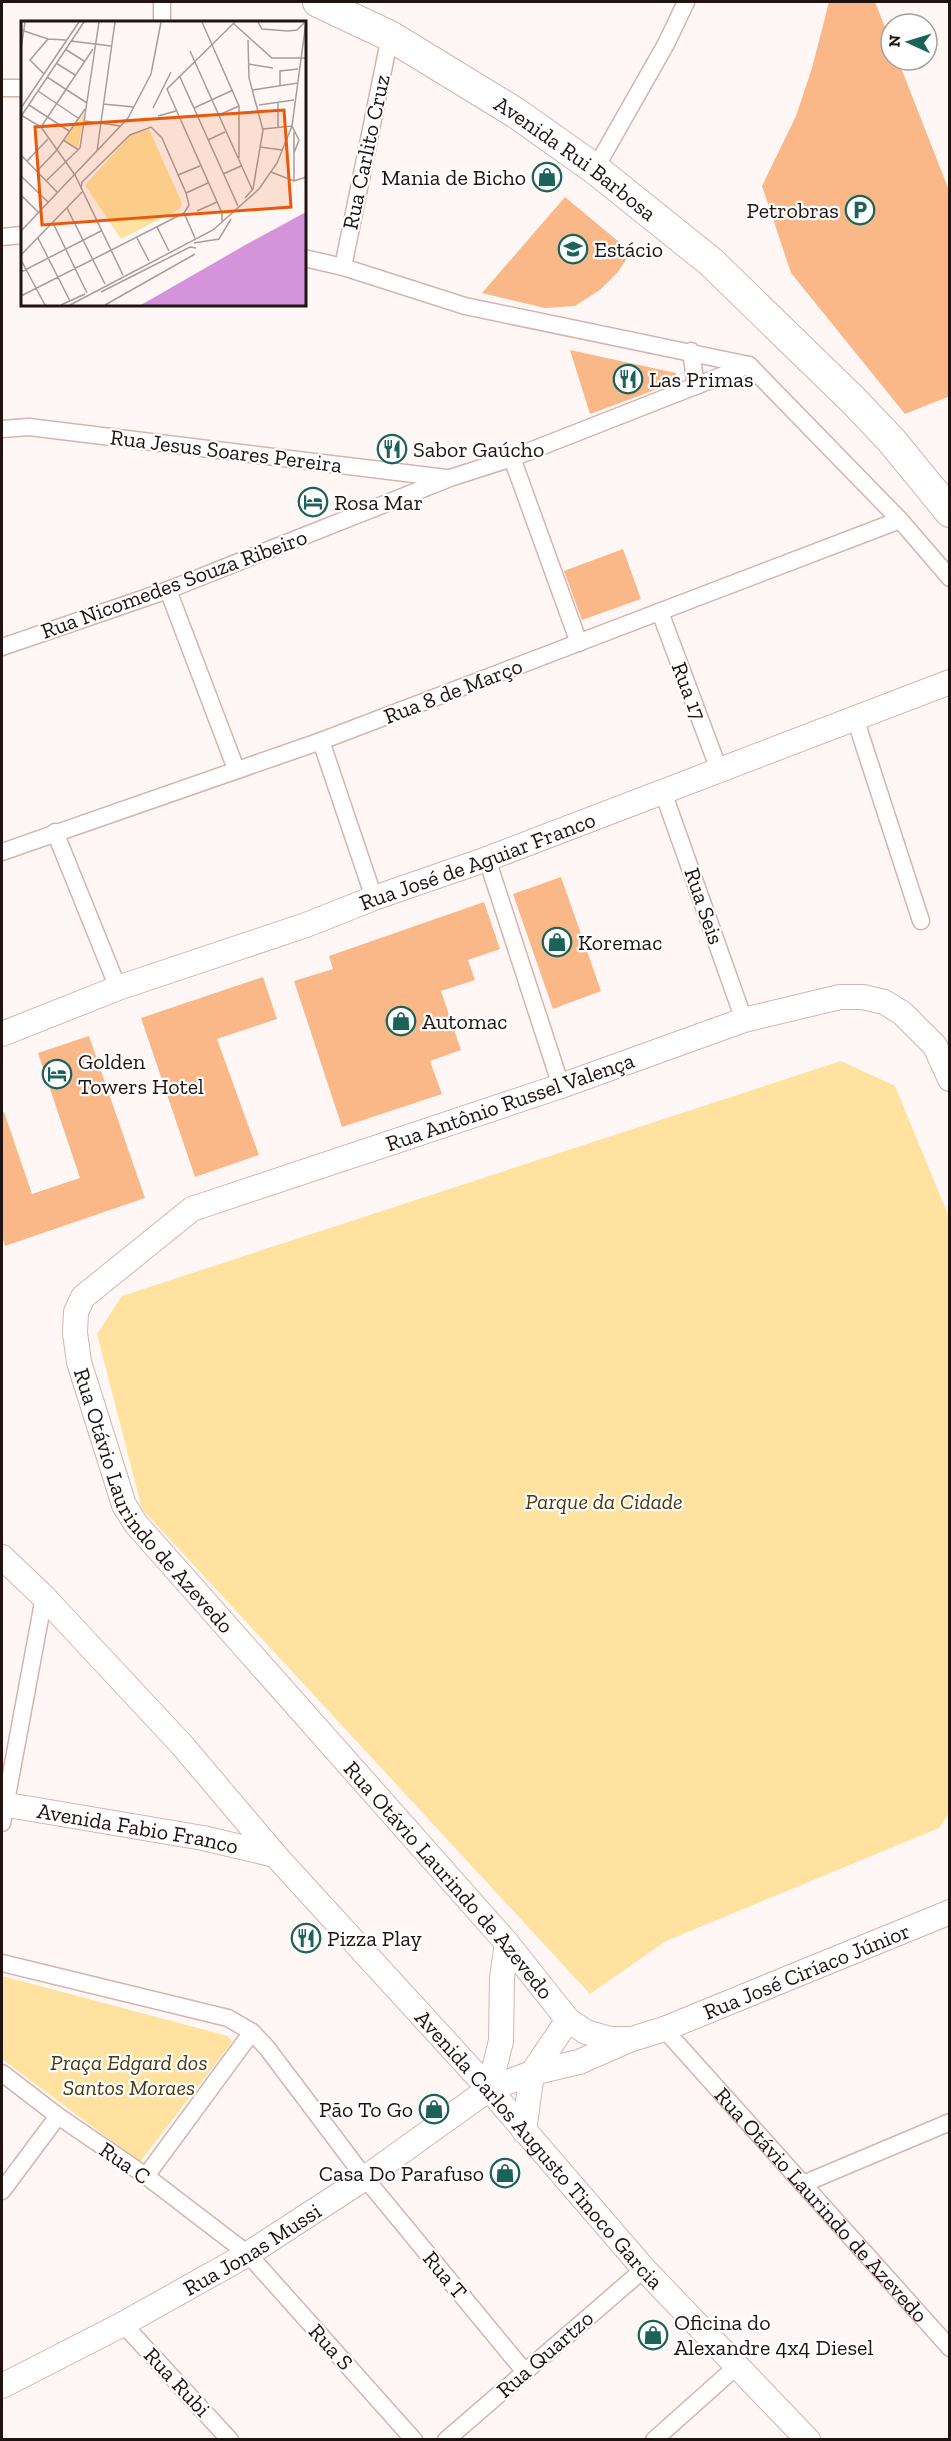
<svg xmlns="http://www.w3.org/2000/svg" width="951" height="2441" viewBox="0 0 951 2441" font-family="'Zilla Slab',serif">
  <rect width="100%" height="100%" fill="#fff7f6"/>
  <g fill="#ffe29f">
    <path d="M841,1061L895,1086L949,1217V1813L939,1828L666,1941L590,1994L142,1509L97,1334L122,1296Z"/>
    <path d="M2,1976L228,2036L232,2042L140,2162L2,2059Z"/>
  </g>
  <g fill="#fab787">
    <path d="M829,2H875L891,42V60H898L950,193V396L905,414L791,273L762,186L796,116L812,68Z"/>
    <path d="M565,197L631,252L618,272L600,290L575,306L545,308L482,293Z"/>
    <path d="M570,350L676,373V382L590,414Z"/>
    <path d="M623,549L641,599L582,620L564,571Z"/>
    <path d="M561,877L601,991L553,1009L513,894Z"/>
    <path d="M484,902L500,949L468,960L475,980L441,991L461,1050L430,1061L442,1094L342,1127L294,981L333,969L329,956Z"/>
    <path d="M263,977L277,1019L217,1039L259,1155L195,1177L141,1018Z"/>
    <path d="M89,1036L145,1198L5,1246L2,1235V1113L4,1112L32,1194L80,1178L38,1053Z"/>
  </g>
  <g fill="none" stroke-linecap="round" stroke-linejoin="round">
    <g stroke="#d7b3af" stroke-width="19">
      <g id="street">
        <path d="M162,2V22"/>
        <path d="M2,88H22"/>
        <path d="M595,169L666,44L686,2"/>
        <path d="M2,237L22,235"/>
        <path d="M304,258L343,267L465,306L749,365L900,520L950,578"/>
        <path d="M343,267L390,36"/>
        <path d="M691,351L696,386"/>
        <path d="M2,429L29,427L446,478"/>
        <path d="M512,458L579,643"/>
        <path d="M168,590L236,769"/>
        <path d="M660,612L719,770"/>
        <path d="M2,647L168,590L450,478L512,458L749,365"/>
        <path d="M855,718L921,921"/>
        <path d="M321,741L374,898"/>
        <path d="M663,792L744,1020"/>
        <path d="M55,832L118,988"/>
        <path d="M2,852L321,741L900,520"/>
        <path d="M487,859L561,1086"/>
        <path d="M2,1823L44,1597"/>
        <path d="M2,1963L228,2018L252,2032L267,2048L365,2178L525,2372"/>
        <path id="s1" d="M664,2029L950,2348"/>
        <path d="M2,2073L58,2116L146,2176L248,2254L414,2440"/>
        <path d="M146,2176L252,2032"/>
        <path d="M803,2184L950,2122"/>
        <path d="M2,2191L58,2116"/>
        <path d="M123,2324L230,2440"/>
        <path d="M446,2440L644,2269"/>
        <path d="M654,2440L737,2366"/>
      </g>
    </g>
    <g stroke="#d7b3af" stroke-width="26">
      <g id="secondary">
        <path id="s2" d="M2,1034L118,988L306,925L374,898L487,859L950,682"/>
        <path id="s3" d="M950,1079L935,1046L902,1013L884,1002L863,997H840L744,1020L561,1086L192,1209L83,1297L76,1312L75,1333L79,1362L124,1505L136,1524L507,1943L568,2020L586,2032L610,2039H632L664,2029L950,1912"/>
        <path id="s4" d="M2,1557L44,1597L182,1745L275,1855L489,2089L644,2269L808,2440"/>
        <path id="s5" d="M2,1804L203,1838L275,1855"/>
        <path d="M489,2089L501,2041L502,1978L507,1943"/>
        <path d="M524,2131L532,2073L568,2020"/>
        <path id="s6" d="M2,2386L123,2324L248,2254L365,2178L489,2089L532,2073L579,2062L629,2040"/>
      </g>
    </g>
    <g stroke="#d7b3af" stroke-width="32">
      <g id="highway">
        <path id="s7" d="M318,2L390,36L516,113L595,169L711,262L854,401L891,440L950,512"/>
      </g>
    </g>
    <use href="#street" stroke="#fff" stroke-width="16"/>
    <use href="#secondary" stroke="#fff" stroke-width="24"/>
    <use href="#highway" stroke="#fff" stroke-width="30"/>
  </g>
  <defs>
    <g id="shop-ring" transform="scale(1.5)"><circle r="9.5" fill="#fff" stroke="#1b6358" stroke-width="1.5"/><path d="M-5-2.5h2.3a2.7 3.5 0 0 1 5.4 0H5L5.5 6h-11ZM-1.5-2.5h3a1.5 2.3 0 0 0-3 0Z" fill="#1b6358"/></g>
    <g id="parking-ring" transform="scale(1.5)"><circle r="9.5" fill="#fff" stroke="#1b6358" stroke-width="1.5"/><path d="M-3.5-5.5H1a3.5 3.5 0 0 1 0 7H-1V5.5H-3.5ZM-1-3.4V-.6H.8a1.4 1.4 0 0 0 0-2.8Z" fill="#1b6358"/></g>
    <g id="university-ring" transform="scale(1.5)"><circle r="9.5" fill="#fff" stroke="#1b6358" stroke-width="1.5"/><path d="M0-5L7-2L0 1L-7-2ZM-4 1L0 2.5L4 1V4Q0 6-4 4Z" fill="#1b6358"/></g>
    <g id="restaurant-ring" transform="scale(1.5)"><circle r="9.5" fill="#fff" stroke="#1b6358" stroke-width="1.5"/><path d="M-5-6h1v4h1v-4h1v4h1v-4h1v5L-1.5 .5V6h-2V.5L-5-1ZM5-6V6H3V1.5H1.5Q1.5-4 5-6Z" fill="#1b6358"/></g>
    <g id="hotel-ring" transform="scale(1.5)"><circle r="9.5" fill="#fff" stroke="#1b6358" stroke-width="1.5"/><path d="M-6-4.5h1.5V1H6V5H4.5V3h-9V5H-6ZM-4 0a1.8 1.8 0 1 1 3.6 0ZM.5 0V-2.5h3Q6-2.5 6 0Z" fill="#1b6358"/></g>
  </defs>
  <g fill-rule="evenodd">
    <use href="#shop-ring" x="547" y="177"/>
    <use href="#parking-ring" x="860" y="210"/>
    <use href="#university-ring" x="573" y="249"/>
    <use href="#restaurant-ring" x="628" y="379"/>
    <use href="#restaurant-ring" x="392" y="449"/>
    <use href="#hotel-ring" x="313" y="502"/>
    <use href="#shop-ring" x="557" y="942"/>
    <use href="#shop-ring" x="401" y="1021"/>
    <use href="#hotel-ring" x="57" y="1074"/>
    <use href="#restaurant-ring" x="306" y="1938"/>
    <use href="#shop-ring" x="434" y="2109"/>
    <use href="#shop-ring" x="505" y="2173"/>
    <use href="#shop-ring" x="653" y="2335"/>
  </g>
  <g text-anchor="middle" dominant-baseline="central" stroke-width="4.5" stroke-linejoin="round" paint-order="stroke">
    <g font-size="22" fill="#201312" stroke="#fff">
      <text transform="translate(366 152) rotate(-78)">Rua Carlito Cruz</text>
      <text stroke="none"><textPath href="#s7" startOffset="302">Avenida Rui Barbosa</textPath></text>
      <text transform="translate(226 451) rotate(7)">Rua Jesus Soares Pereira</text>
      <text transform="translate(174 584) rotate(-20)">Rua Nicomedes Souza Ribeiro</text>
      <text transform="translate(453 691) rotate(-21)">Rua 8 de Março</text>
      <text transform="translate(689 691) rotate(69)">Rua 17</text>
      <text stroke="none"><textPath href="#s2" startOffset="506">Rua José de Aguiar Franco</textPath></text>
      <text transform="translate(704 906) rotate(71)">Rua Seis</text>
      <text transform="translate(510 1102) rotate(-19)">Rua Antônio Russel Valença</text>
      <text stroke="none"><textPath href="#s3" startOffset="1198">Rua Otávio Laurindo de Azevedo</textPath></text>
      <text stroke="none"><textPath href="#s5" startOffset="138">Avenida Fabio Franco</textPath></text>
      <text stroke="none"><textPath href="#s3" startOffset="1684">Rua Otávio Laurindo de Azevedo</textPath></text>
      <text stroke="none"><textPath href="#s3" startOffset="2124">Rua José Ciríaco Júnior</textPath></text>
      <text stroke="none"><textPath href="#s4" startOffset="800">Avenida Carlos Augusto Tinoco Garcia</textPath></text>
      <text transform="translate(125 2163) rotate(35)">Rua C</text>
      <text stroke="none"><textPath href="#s1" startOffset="236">Rua Otávio Laurindo de Azevedo</textPath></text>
      <text stroke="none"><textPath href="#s6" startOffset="285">Rua Jonas Mussi</textPath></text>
      <text transform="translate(445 2275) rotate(50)">Rua T</text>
      <text transform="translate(331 2347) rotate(48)">Rua S</text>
      <text transform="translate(545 2354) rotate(-41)">Rua Quartzo</text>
      <text transform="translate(177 2382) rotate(47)">Rua Rubi</text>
    </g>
    <g font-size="22" fill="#201312" stroke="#fff" text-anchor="start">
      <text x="526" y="177" text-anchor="end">Mania de Bicho</text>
      <text x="839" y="210" text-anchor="end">Petrobras</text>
      <text x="594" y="249">Estácio</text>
      <text x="649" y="379">Las Primas</text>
      <text x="413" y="449">Sabor Gaúcho</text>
      <text x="334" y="502">Rosa Mar</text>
      <text x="578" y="942">Koremac</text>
      <text x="422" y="1021">Automac</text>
      <text x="78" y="1061">Golden<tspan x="78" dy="25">Towers Hotel</tspan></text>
      <text x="327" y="1938">Pizza Play</text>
      <text x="413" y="2109" text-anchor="end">Pão To Go</text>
      <text x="484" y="2173" text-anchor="end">Casa Do Parafuso</text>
      <text x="674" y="2322">Oficina do<tspan x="674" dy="25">Alexandre 4x4 Diesel</tspan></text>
    </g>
    <g font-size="22" font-style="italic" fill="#4a3a0f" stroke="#fff">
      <text x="604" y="1501">Parque da Cidade</text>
      <text x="129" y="2062">Praça Edgard dos<tspan x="129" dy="25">Santos Moraes</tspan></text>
    </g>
  </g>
  <g transform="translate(21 21)">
    <rect width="285" height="285" fill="#fff7f6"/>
    <path d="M62,91L64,93L57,127L44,119ZM128,108L161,182L159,188L100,218L64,164L110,114Z" fill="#ffe29f"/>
    <path d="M285,191V284H120L226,223Z" fill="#d593dc"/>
    <path fill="none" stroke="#a69c9b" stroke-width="1.5" d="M181,1L218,85V137M237,1L241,8L267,10L276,9L283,2M213,3L251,37H285M0,9L27,18L45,19M50,20L90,25M0,28L4,1M44,28L63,40M169,30L231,168M35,42L54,54M227,43L252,47M23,53L9,39L27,18M26,56L66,82M159,56L217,185M259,65V50L277,48M232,69L277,62M17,70L57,97M257,82V106M82,83L113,86M8,84L48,110M238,84L273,79M0,87L58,1M132,87L150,51M173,87L212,69M0,94L20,106L54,154L102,254M1,94L63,1M198,94L218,85M137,95L155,90M64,100L100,105M20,106L72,28M242,108L271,105L278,119L273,132M42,119L58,129M187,119L204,111M239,126L261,129M76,130L94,1M0,134L36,171M6,140L27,118M16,150L35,130L64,88M250,151L273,160L285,156M202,153L220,145M157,154L179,145M0,155L27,181M25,160L59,127L78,1M273,160V111M60,168L61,161L109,114L130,106L141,117L165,172L168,184L163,192M165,172L187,162M0,174L18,192M224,177L232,168L242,109L228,57L227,19M46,187L84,263M176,190L196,181M163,192L174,217M201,200V192L146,68L214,1M32,202L66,272M136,206L148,230M0,210L107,97L130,53L140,1M17,217L49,280M116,217L128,240M173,222L198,218L210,198M0,234L61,171M0,239L24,284M0,251L80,210M80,271L169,226L175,227M0,275L163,192M40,284L64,273M49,284L192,209L238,168L256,142L271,105L285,1M84,284L174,233"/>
    <path fill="#e8590c" fill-opacity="0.15" stroke="#e8590c" stroke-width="3" d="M263,89L270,186L21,204L14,106Z"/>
    <rect width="285" height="285" fill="none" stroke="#201312" stroke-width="3"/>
  </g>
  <rect width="951" height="2441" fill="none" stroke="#201312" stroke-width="6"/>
  <g transform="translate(909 42) rotate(274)"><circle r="28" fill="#ffffff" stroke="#a6a1a0" stroke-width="1.5"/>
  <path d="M0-4.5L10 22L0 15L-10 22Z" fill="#1b6358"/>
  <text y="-9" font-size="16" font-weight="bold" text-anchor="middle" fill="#201312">N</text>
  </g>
</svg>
